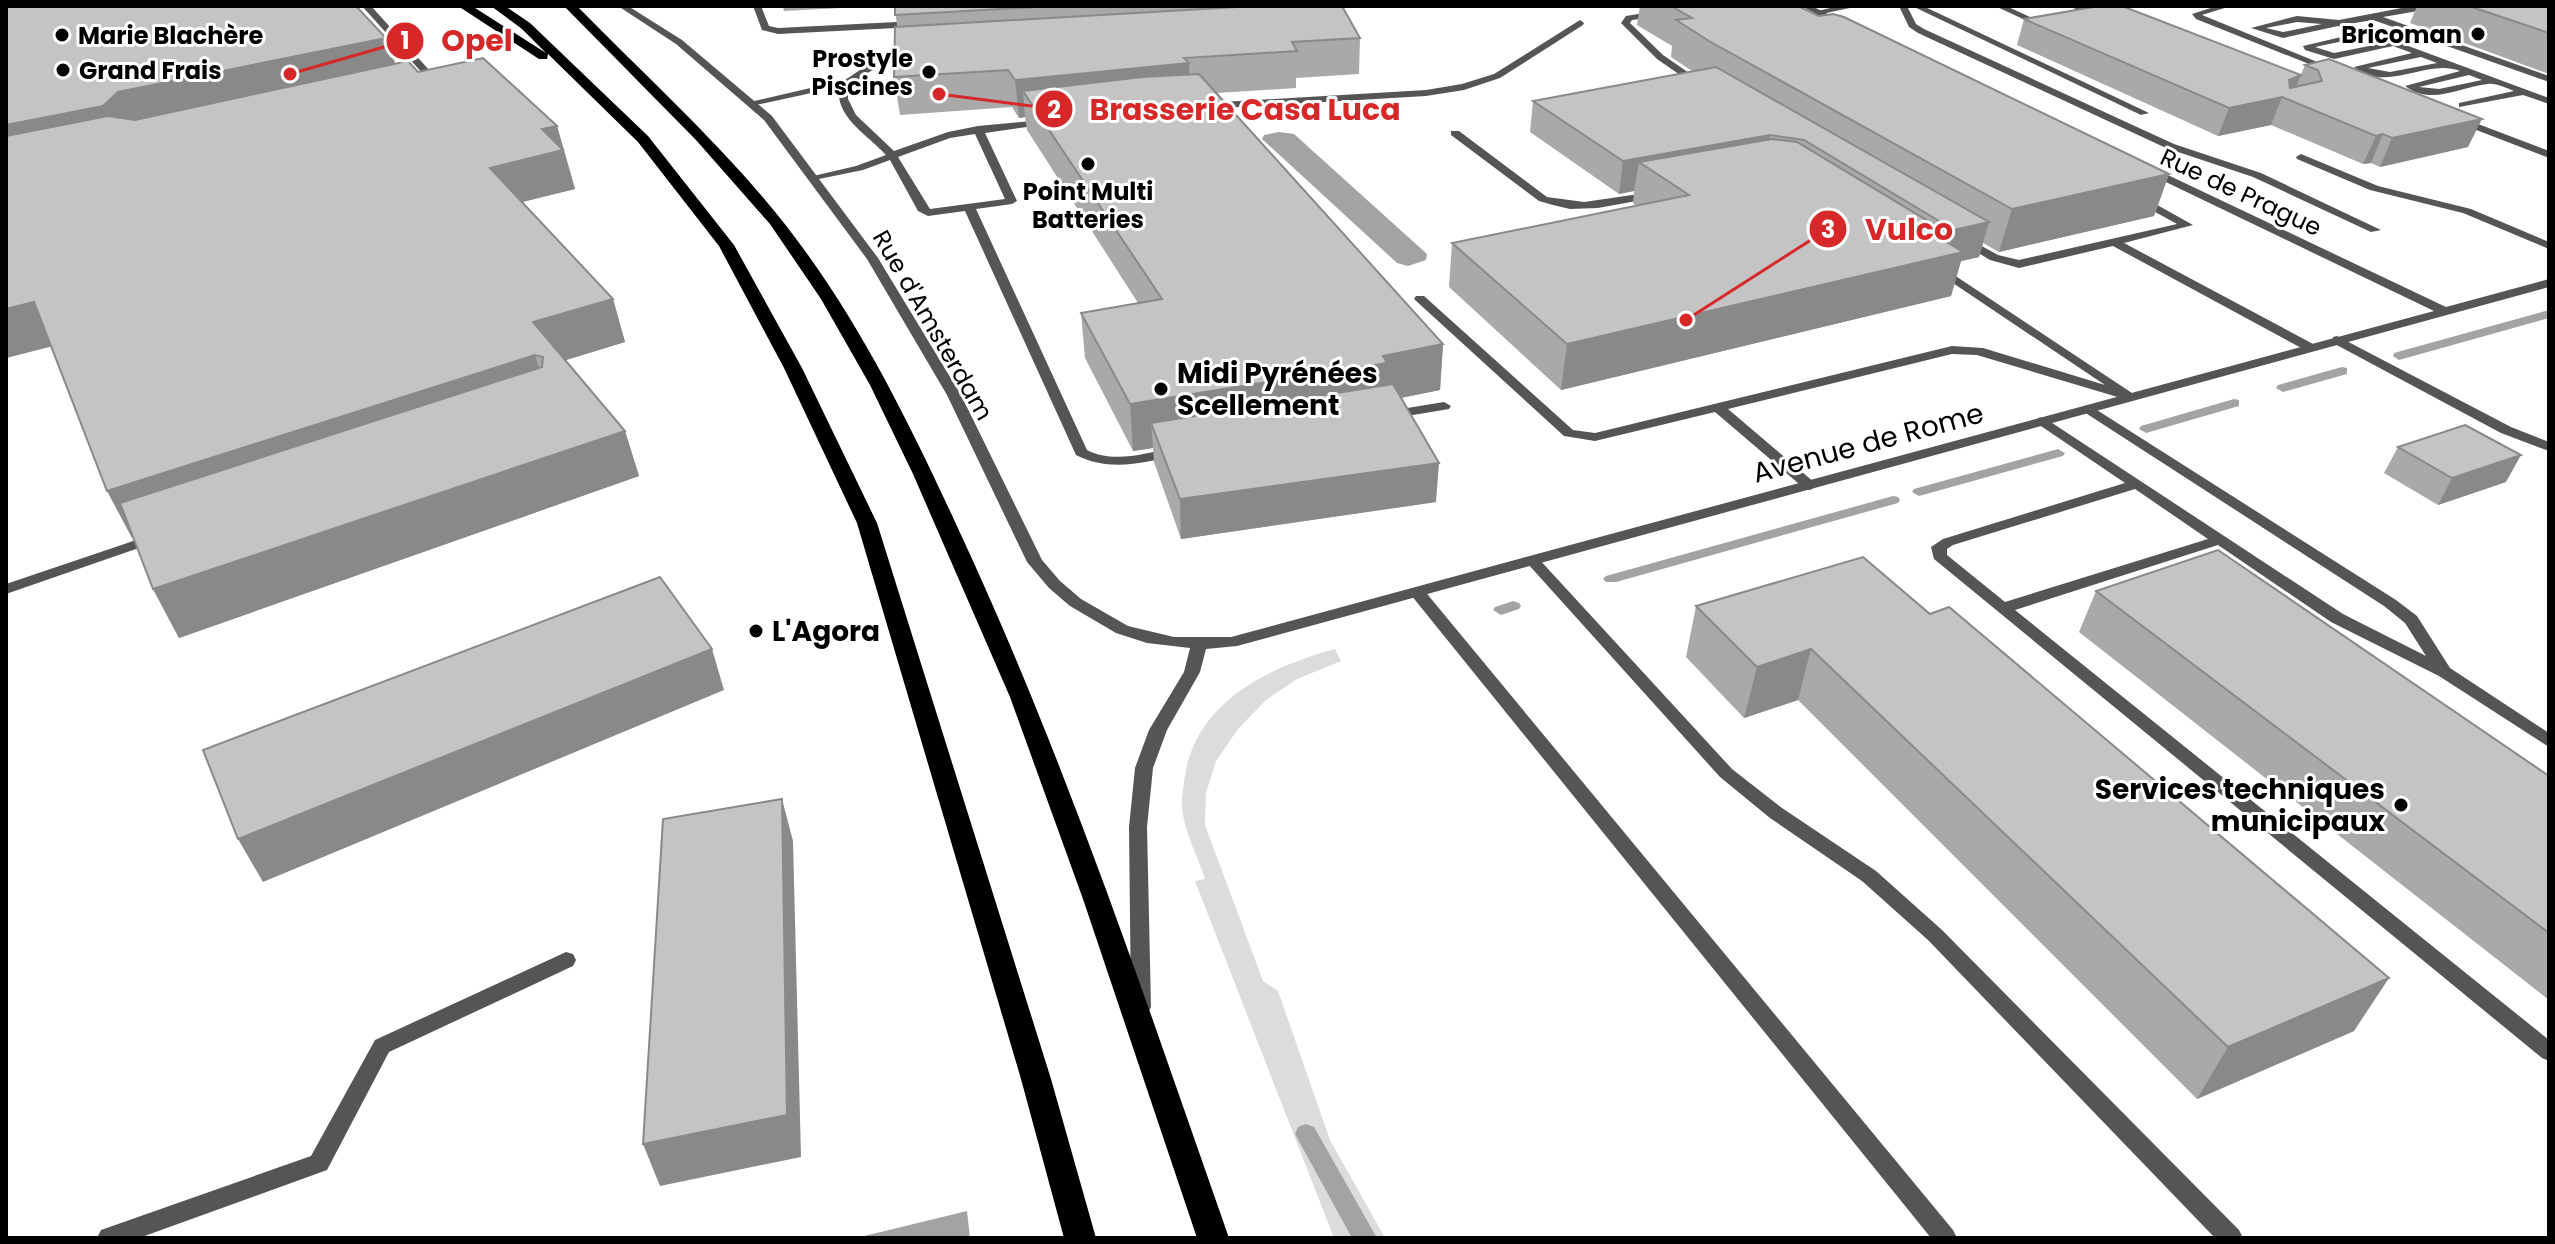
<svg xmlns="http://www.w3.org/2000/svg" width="2555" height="1244" viewBox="0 0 2555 1244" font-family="Poppins,sans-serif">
  <rect width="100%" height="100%" fill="#fff"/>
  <path fill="#dcdcdc" d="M1335,649L1341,661L1297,679L1266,700L1238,729L1216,761L1206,793L1205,825L1263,981L1278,991L1330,1140L1385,1238H1334L1195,881L1205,879C1198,857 1184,831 1182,808C1181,801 1183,791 1184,783C1192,704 1266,668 1335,649Z"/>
  <g fill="#a3a3a3">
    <path d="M1279,132L1294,134L1427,254L1426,260L1408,266L1397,263L1262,139L1264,135Z"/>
    <path d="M967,1211L970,1238H856Z"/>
  </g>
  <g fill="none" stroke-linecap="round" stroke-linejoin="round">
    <g fill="#a3a3a3" fill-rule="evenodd">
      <path d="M2549,310V318L2399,360L2393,356L2394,353Z"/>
      <path d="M2342,367L2347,368V374L2283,392L2276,388L2278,385Z"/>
      <path d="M2234,399L2239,400V406L2146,433L2139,429L2141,426Z"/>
      <path d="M2058,449L2065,453L2063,456L1919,496L1912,492L1914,489Z"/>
      <path d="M1893,496L1898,497L1900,500L1898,503L1616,582H1606L1603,579L1606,576Z"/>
      <path d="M1513,601L1519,603L1521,606L1519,609L1501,615L1493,610L1495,607Z"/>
      <path d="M1306,1124L1314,1127L1377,1238H1352L1295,1134L1298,1127Z"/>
    </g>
    <g fill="#555" fill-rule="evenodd">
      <path d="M362,6H371L430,71V75H424Z"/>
      <path d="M753,6H761L769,26L778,28L916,21L920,24L916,27L778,34L762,30Z"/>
      <path d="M1839,6H1859L1817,15L1813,12Z"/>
      <path d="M1899,6H1907L1916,24L1924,29L2174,144L2261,173L2381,230L2371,232L2253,177L2166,148L1918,33L1909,27Z"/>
      <path d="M1912,6H1923L2149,113L2141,115Z"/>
      <path d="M1995,6H2006L2052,27L2045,29Z"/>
      <path d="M2069,6H2081L2103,16L2096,18Z"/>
      <path d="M2217,6H2231L2202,15L2337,70L2329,72L2196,19L2192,14Z"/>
      <path d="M2412,6H2420L2418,11L2383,17L2549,76V82L2373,20L2349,24L2549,98V104L2523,95L2459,107V103L2514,91C2506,88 2496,83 2488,84C2460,87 2431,106 2405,86L2460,71C2425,58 2388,94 2354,67L2412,53L2393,46L2334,59L2305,50L2303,46L2358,33L2338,26L2283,38L2251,28L2297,16L2339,20ZM2297,22L2322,24L2283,32L2266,28ZM2367,36L2384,43L2334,53L2315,47ZM2421,57L2437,63L2390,72L2368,68ZM2469,75L2482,80L2439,89L2419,87Z"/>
      <path d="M1657,11L1661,14L1660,16L1632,20L1630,23L1663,55L1702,82V86H1696L1657,59L1621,23L1626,16Z"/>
      <path d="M1580,20L1584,23L1583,25L1500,78L1464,90L1426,96L1206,109L1201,106L1206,103L1426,90L1462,84L1494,74Z"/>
      <path d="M915,53L918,54V58C890,63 868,67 848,89V99L856,115L894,151L948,132L978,126L1052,119L1053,121L1048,124L985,133L1017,201L1012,204L976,209L1087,450C1114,464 1145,453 1173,448L1180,452L1178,455C1144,463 1109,472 1076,455L965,211L928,216L918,211L890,160L863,170L809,181V177L856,166L886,155C868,135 835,118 839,87L751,106L746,103L845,80L872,62ZM975,134L1005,199L930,209L898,157L950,138Z"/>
      <path d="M2457,116L2549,151V158L2453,121L2452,119Z"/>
      <path d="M1451,131H1459L1547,197L1584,202L1653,192L1658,195L1653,198L1598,208L1570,209L1553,205L1539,201L1451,135Z"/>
      <path d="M2301,154L2378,186L2471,209L2549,242V249L2463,213L2370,190L2297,159L2296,157Z"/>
      <path d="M2135,197H2143L2193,225L2124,243L2315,345V351H2307L2113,246L2019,268L1990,260L1957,240L1967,238L1998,255L2019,260L2177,224L2135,201Z"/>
      <path d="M1939,265L2138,397L2131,401L1977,355L1952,354L1728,409L1815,483L1817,486L1810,490L1805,489L1715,412L1595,441L1564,436L1414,299L1416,296H1424L1573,430L1595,433L1952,346L1983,348L2105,385L1935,271L1933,269Z"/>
      <path d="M2337,336L2511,427L2549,442V451L2501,433L2333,343V337Z"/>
      <path d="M1444,402L1451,406L1449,409L1389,419L1382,415L1389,411Z"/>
      <path d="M2089,405L2396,600L2417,616L2450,668L2549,733V747L2439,676L2331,622L2218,545L2015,610L2549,1040V1061L2542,1058L1934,559L1931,547L1943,539L2125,483L2038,424V418L2043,417L2343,614L2426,656L2405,623L2384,606L2084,412V406ZM2135,489L2208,539L2005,602L1947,555V549L1953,545Z"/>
      <path d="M154,534L161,538L159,541L6,594V584Z"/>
      <path d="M1533,556L1538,558L1732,769L1782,808L1876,871L1942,930L2239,1230L2243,1238H2215L1928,940L1862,881L1770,818L1720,777L1528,564L1525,561Z"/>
      <path d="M1417,587L1423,589L1953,1230L1957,1238H1931L1411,595L1409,592Z"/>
      <path d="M566,952L573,954L576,960L573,966L389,1052L327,1170L139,1238H97L101,1230L311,1156L375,1040Z"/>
    </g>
    <g fill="#555" fill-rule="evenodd">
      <path d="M618,6H628L682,40L772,116L878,258L961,395L1042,560L1060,581L1081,599L1128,626L1174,637H1231L2434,311L2145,172V168H2153L2446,307L2549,279V287L1237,646L1206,649L1200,672L1167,730L1153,768L1147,827L1151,1007L1148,1013L1141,1015L1134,1013L1131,1007L1129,827L1135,768L1149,730L1184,672L1190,648L1147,643L1116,633L1070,606L1049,588L1027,562L947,395L867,259L764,120L676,44Z"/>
      <path d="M1801,6H1812L1847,24L1840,26Z"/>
    </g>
    <g fill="#000" fill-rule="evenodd">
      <path d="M458,6H472L546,53L522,29L491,6H505L530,23L648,136L734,245L802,368L877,523L1051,1079L1096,1238H1064L1021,1079L857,523L784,368L719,246L638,142L548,54L547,59H539Z"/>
      <path d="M564,6H577C656,87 742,162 808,255C876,350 925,456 973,561C1073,781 1149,1010 1229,1238H1197L1083,899L1010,697L913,474L870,385L821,299L770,224L696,140Z"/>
    </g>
  </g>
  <g fill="#a9a9a9">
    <path d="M6,6L395,64L557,126L575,189L522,202L613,299L625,342L565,360L625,431L639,476L179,638L153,589L133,537L52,346L6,358Z"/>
    <path d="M781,6H880L784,11L783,7Z"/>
    <path d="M895,6H1342L1360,38L1359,74L1296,78V88L1217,93L1443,344L1440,390L1401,398L1436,502L1181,539L1154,462L1153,448L1133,451L1085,358L1081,313L1138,303L1027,130L1025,117L1019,118L1012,107L900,115L894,77L897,27Z"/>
    <path d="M1640,6H1798L2169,174L2154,216L1999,252L1983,243L1979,257L1961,261L1951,296L1561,390L1449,287L1452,243L1636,206L1633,203L1634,191L1619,194L1530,132L1533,101L1692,71L1671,57L1672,46L1637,25Z"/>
    <path d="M2417,6H2549V74L2410,23Z"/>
    <path d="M2024,19L2301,75L2296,86L2305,65L2329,59L2468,147L2380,167L2371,163L2363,164L2271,125L2218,136L2017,45Z"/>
    <path d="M2398,447L2506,482L2438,505L2384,473Z"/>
    <path d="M1863,557L2354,1031L2197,1099L1798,700L1744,718L1686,657L1696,606Z"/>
    <path d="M2096,591L2549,776V1000L2079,632Z"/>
  </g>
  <g fill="#898989">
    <path d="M386,38L399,74L6,168V125L118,92Z"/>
    <path d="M1189,63L1190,100L1023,91L1025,117L1019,118L1015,80Z"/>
    <path d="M2301,75L2290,101L2289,80Z"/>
    <path d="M2282,97L2271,125L2218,136L2229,108Z"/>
    <path d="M2482,119L2468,147L2380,167L2392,138Z"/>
    <path d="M557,126L575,189L502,207L490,168L542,129Z"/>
    <path d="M2383,134L2371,163L2363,164L2376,136Z"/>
    <path d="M1770,135L1763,167L1639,162L1634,191L1619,194L1623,161Z"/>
    <path d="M2169,174L2154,216L1999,252L2012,209Z"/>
    <path d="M1989,222L1979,257L1961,261L1951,296L1561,390L1567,344L1925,229L1936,226L1927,261L1947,256L1954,230Z"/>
    <path d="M613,299L625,342L547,366L533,322Z"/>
    <path d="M34,302L57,345L6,358V309Z"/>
    <path d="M1443,344L1440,390L1385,401L1151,423L1153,448L1133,451L1130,404Z"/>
    <path d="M535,355L549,399L132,538L107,491Z"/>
    <path d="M625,431L639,476L179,638L153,589Z"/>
    <path d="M2521,455L2506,482L2438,505L2452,478Z"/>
    <path d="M1439,463L1436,502L1181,539L1180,499Z"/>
    <path d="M712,649L724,690L263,882L238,839Z"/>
    <path d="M1811,649L1798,700L1744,718L1757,667Z"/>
    <path d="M782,799L793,841L801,1157L660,1186L643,1144Z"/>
    <path d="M2389,978L2354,1031L2197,1099L2228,1047Z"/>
  </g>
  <g fill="#c4c4c4" stroke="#898989" stroke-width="2">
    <path d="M6,6H356L386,38L118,92L103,106L6,125Z"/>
    <path d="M895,6H1055L895,15Z"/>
    <path d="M1254,6H1342L1360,38L1292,42L1297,51L1184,58L1189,63L1015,80L1008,70L894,77L895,27Z"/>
    <path d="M1671,6H1798L1819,16L1833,14L1844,17L2169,174L2012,209L1709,41L1676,20L1692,18Z"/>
    <path d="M2099,6H2122L2301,75L2289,80L2290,88L2322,81L2318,70L2305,65L2329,59L2482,119L2392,138L2383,134L2376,136L2282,97L2229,108L2024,19Z"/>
    <path d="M2469,6H2549V33Z"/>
    <path d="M483,58L557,126L542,129L563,150L490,168L613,299L533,322L625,431L153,589L120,503L542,367L543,357L535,355L107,491L34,302L6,309V136L108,116L135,120L408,61L418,72Z"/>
    <path d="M1716,67L1989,222L1954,230L1804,140L1770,135L1623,161L1533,101Z"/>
    <path d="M1199,74L1443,344L1383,356L1387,363L1130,404L1081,313L1162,299L1023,91L1142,77Z"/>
    <path d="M1772,139L1797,142L1936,226L1925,229L1963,252L1567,344L1452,243L1689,195L1639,162Z"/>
    <path d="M1393,384L1439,463L1180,499L1151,423Z"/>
    <path d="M2465,425L2521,455L2452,478L2398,447Z"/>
    <path d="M2218,550L2549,776V933L2096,591Z"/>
    <path d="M1863,557L1930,614L1949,607L2389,978L2228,1047L1811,649L1757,667L1696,606Z"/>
    <path d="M660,577L712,649L238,839L203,750Z"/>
    <path d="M782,799L787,1115L643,1144L663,819Z"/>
  </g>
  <g fill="#000" stroke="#fff" stroke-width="3">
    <circle cx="2478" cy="34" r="8"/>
    <circle cx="62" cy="35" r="8"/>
    <circle cx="63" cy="70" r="8"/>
    <circle cx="929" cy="72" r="8"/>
    <circle cx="1088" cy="164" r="8"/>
    <circle cx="1161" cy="389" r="8"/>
    <circle cx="756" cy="631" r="8"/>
    <circle cx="2401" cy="805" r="8"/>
  </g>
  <g text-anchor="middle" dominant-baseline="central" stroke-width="6" stroke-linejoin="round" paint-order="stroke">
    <g font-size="24" font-weight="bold" fill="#000" stroke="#fff" text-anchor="end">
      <text x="2462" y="34">Bricoman</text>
      <text x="78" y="35" text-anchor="start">Marie Blachère</text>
      <text x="913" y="58">Prostyle<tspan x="913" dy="28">Piscines</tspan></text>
      <text x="79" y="70" text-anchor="start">Grand Frais</text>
      <text x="1088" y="191" text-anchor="middle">Point Multi<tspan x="1088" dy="28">Batteries</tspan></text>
    </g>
    <g font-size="24" fill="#000" stroke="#fff">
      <text transform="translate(2241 192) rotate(25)">Rue de Prague</text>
      <text transform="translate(933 325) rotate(60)">Rue d'Amsterdam</text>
    </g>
    <g font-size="28" font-weight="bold" fill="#000" stroke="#fff" text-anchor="start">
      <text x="1177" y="373">Midi Pyrénées<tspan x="1177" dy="32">Scellement</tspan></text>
      <text x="772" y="631">L'Agora</text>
      <text x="2385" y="789" text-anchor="end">Services techniques<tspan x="2385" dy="32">municipaux</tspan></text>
    </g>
    <g font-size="28" fill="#000" stroke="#fff">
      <text transform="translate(1868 443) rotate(-15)">Avenue de Rome</text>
    </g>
  </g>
  <path fill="none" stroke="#d62828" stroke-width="3" d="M290 74L405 41M939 94L1054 109M1686 320L1828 229"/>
  <g fill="#d62828" stroke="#fff" stroke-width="3">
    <circle cx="290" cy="74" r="8"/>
    <circle cx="939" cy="94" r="8"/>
    <circle cx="1686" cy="320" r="8"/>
    <circle cx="405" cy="41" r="20"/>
    <circle cx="1054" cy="109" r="20"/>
    <circle cx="1828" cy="229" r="20"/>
  </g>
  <g font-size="24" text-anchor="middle" font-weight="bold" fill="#fff">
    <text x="405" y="49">1</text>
    <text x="1054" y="118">2</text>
    <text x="1828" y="238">3</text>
  </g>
  <g font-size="30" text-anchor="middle" font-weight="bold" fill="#d62828" stroke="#fff" stroke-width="6" stroke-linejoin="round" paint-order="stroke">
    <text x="477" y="51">Opel</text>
    <text x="1245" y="120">Brasserie Casa Luca</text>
    <text x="1909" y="240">Vulco</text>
  </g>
  <rect width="2555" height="1244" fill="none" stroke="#000000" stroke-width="16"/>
</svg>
